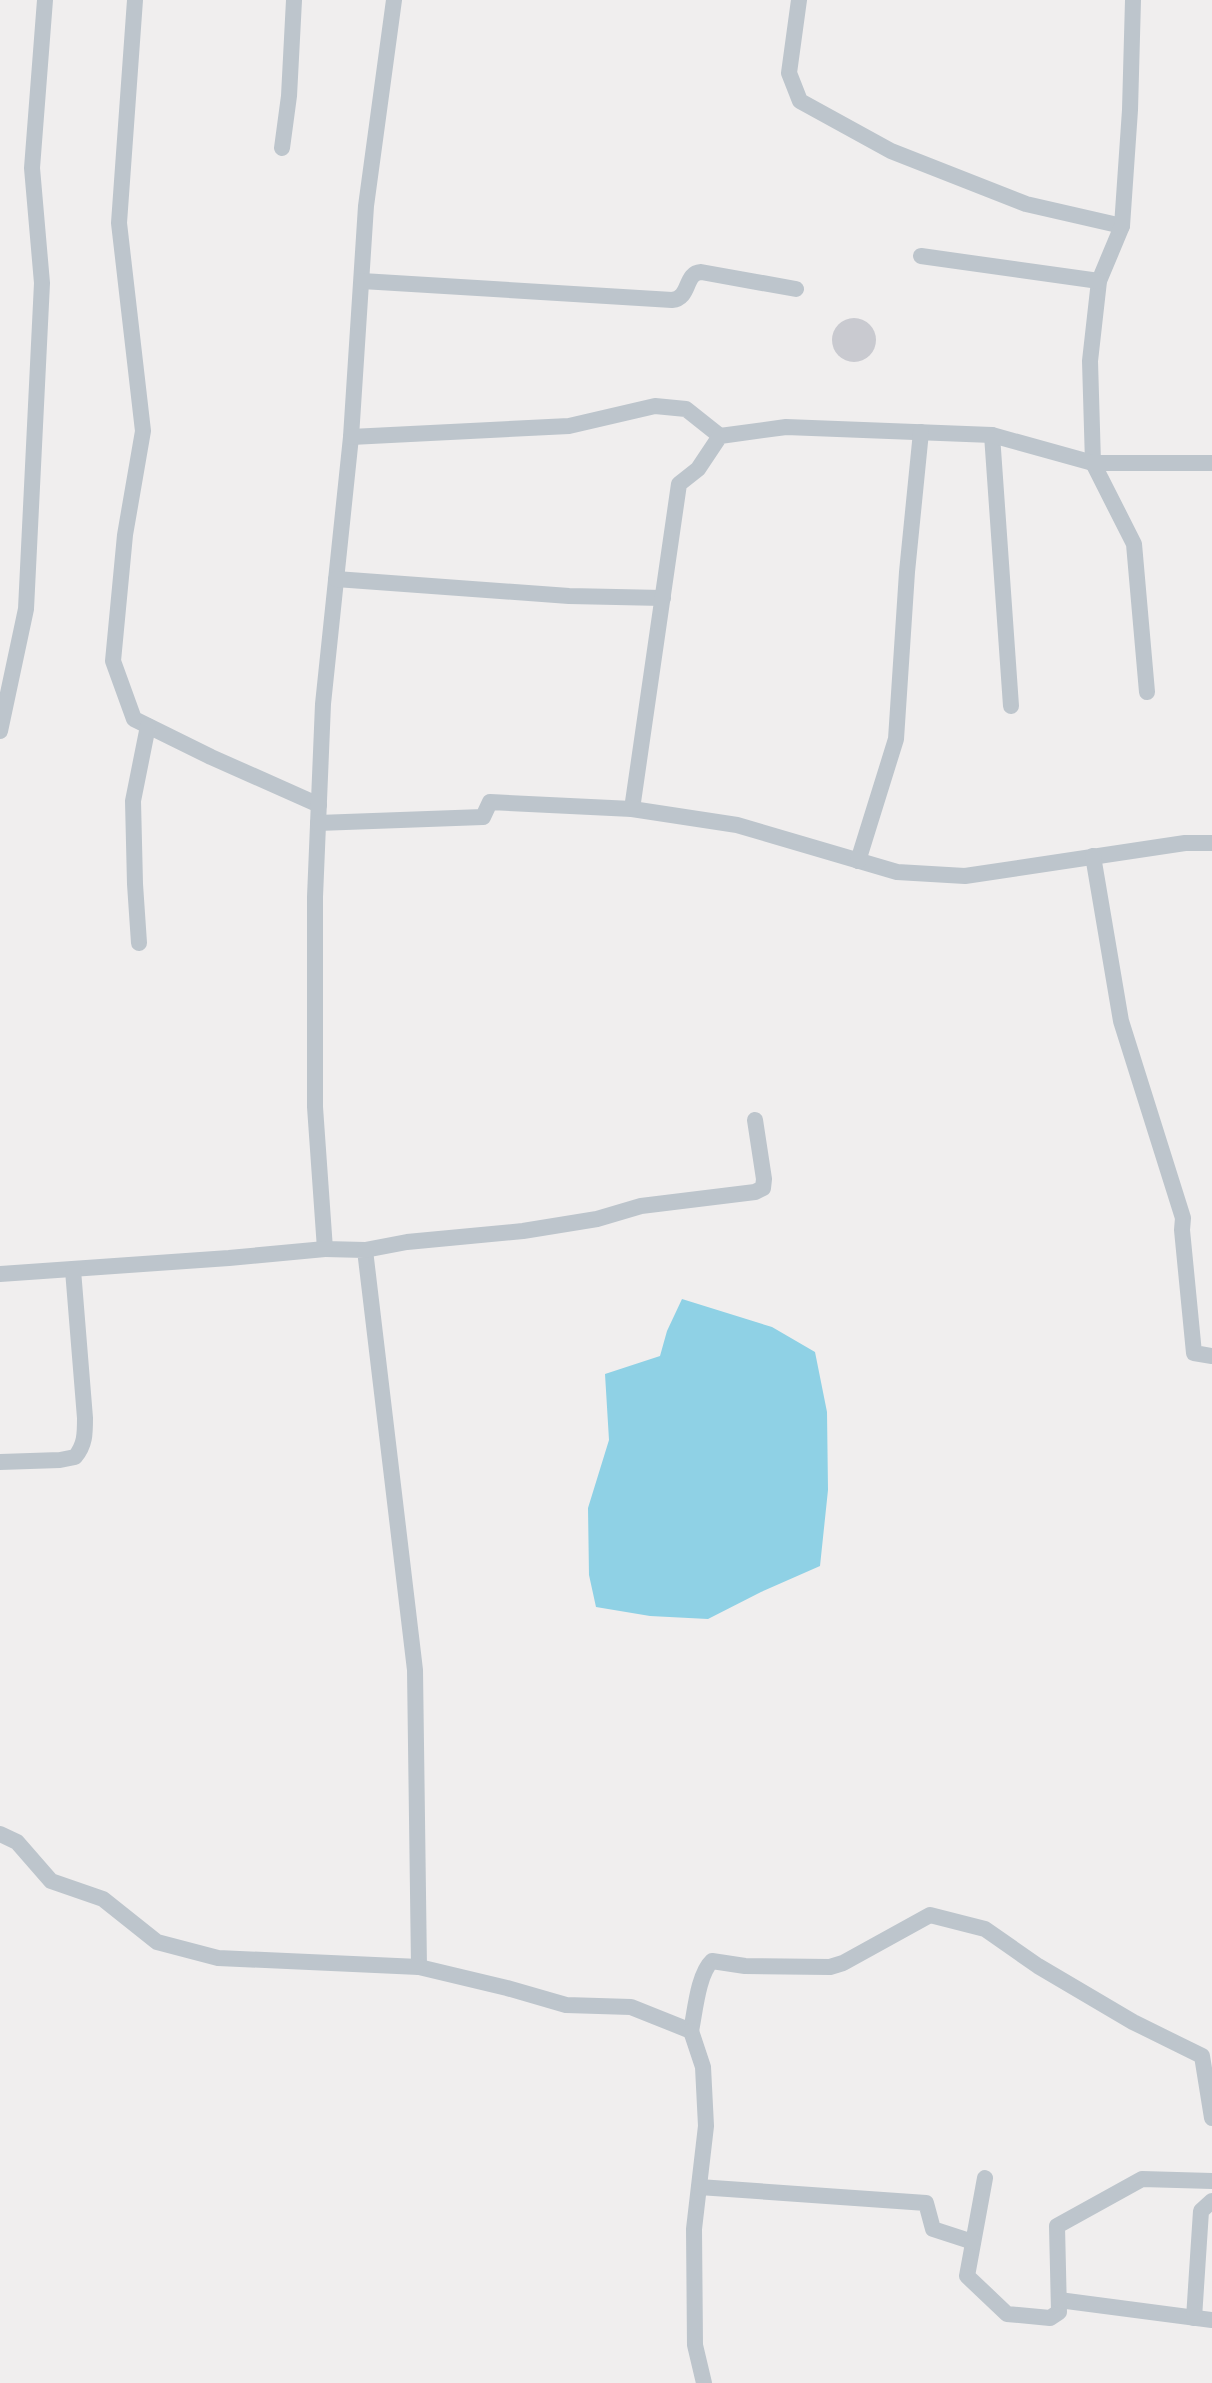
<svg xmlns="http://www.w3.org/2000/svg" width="1212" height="2383" viewBox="0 0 1212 2383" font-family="Mulish,sans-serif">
  <rect width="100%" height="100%" fill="#f0eeee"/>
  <path fill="#8fd1e5" d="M682,1299L772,1327L815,1352L827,1412L828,1490L820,1566L761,1592L708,1619L650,1616L596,1607L589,1575L588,1508L609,1440L605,1374L660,1356L667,1331Z"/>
  <circle fill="#c9cad0" cx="854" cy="340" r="22"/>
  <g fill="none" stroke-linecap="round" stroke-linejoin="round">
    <g stroke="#bdc5cc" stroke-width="16">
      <path d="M135,0L119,223L143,431L125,535L113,661L134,719L211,757L319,805"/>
      <path d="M394,0L366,206L351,437L323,704L315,897V1107L325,1249L365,1250L415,1670L419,1967"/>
      <path d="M799,0L789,73L800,101L891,151L1026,204L1122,226"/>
      <path d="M1133,0L1130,110L1122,226L1099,281L1090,361L1093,463L1134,544L1147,692"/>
      <path d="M282,148L289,96L294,0"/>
      <path d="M921,256L1099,281"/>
      <path d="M362,281L672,300C691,298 684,273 701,272L796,289"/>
      <path d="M992,435L1011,706"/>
      <path d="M351,437L569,426L655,406L686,409L720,436"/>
      <path d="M336,579L569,596L663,598"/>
      <path d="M0,731L26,609L42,283L32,168L45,0"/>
      <path d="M632,809L679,484L698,469L720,436L786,427L992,435L1093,463H1212"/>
      <path d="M318,823L483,817L490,802L632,809L737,825L897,872L965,876L1185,843H1212"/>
      <path d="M1093,856L1121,1021L1183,1218L1182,1230L1194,1353L1212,1356"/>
      <path d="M858,861L896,739L907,572L921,432"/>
      <path d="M139,943L135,884L133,801L148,726"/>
      <path d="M365,1250L407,1242L523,1231L597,1219L641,1206L755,1192L763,1188L764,1179L755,1120"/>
      <path d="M0,1274L229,1258L325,1249"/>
      <path d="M0,1462L60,1460L75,1457C85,1445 85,1434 85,1418L73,1270"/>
      <path d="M0,1834L17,1842L51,1881L103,1899L157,1942L218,1958L419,1967L507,1988L566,2005L631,2007L691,2031C695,2012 698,1974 712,1961L745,1966L830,1967L843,1963L930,1915L985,1929L1038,1966L1133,2022L1202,2056L1212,2118"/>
      <path d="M691,2031L703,2067L706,2126L694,2229L695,2345L704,2383"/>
      <path d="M985,2178L967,2276L1007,2314L1050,2318L1059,2312L1057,2226L1142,2179L1212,2181"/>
      <path d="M699,2187L926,2203L933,2229L973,2242"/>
      <path d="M1059,2300L1212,2320"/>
      <path d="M1194,2318L1201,2211L1212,2201"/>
    </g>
  </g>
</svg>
